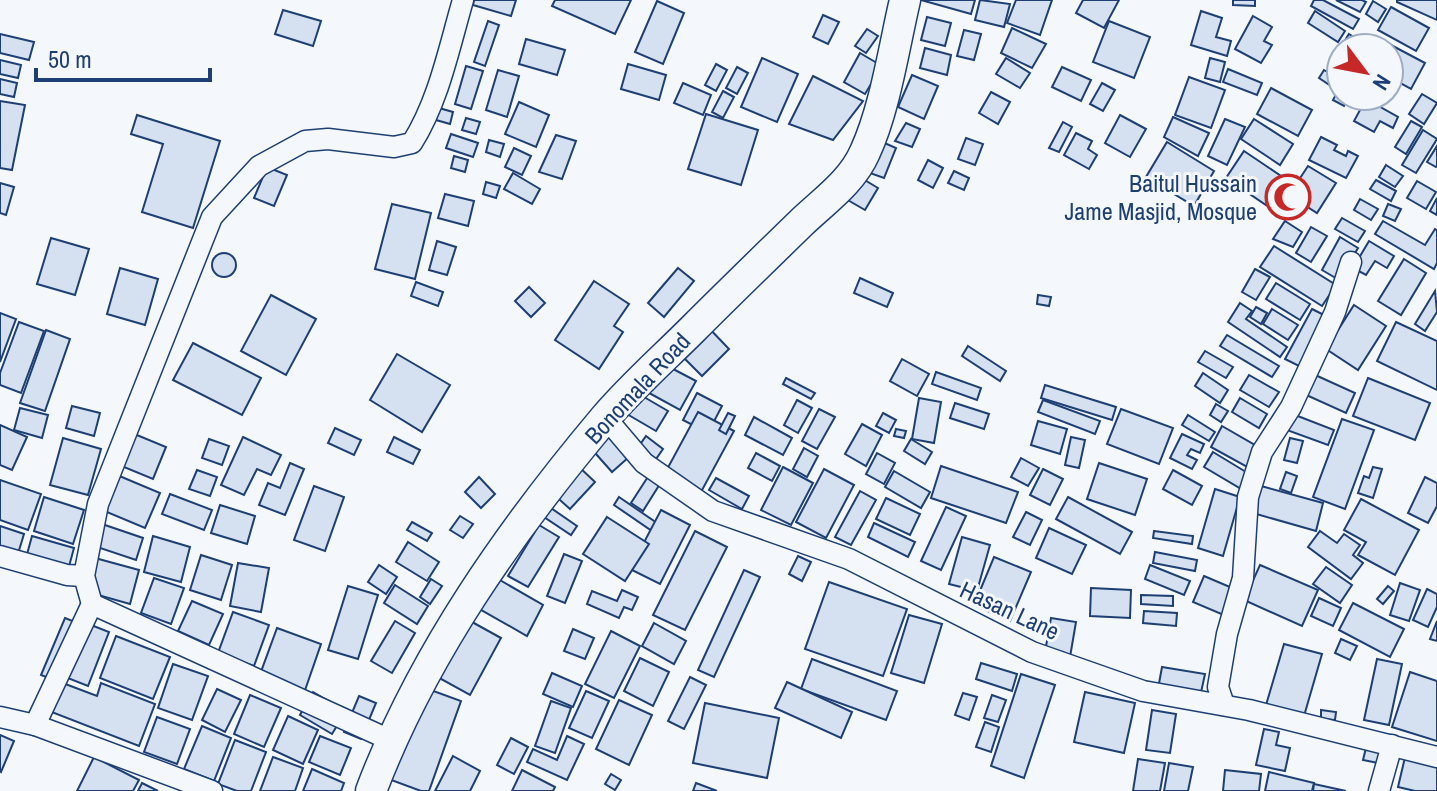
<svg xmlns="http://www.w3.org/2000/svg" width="1437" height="791" viewBox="0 0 1437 791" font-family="'Archivo Narrow',sans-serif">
  <rect width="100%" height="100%" fill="#f4f7fb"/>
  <g fill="#d5e0f0" stroke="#1d3f73" stroke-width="2">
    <path d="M474,0H516L511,16L473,5Z"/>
    <path d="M555,0H631L615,34L552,6Z"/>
    <path d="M921,0H975L971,14Z"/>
    <path d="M980,0L1010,4L1004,27L975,20Z"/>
    <path d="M1016,0H1052L1040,35L1007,23Z"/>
    <path d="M1083,0H1119L1104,28L1076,13Z"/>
    <path d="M1233,0H1255V6L1233,5Z"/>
    <path d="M1314,0H1323L1359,19L1353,29L1311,6Z"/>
    <path d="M1336,0H1362L1366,2L1360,12Z"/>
    <path d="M1397,0H1437V20L1397,2Z"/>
    <path d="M657,1L684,13L663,64L635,52Z"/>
    <path d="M1373,1L1386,9L1378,22L1366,14Z"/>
    <path d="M1391,7L1429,28L1416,51L1378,30Z"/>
    <path d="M283,10L321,21L313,46L275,34Z"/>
    <path d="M1201,11L1222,18L1216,37L1231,41L1227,56L1191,45Z"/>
    <path d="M1315,11L1345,31L1338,42L1308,23Z"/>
    <path d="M823,15L839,22L828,44L813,37Z"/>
    <path d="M1253,16L1272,27L1264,41L1272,45L1261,63L1235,49Z"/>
    <path d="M927,17L951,23L945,46L921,40Z"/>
    <path d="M488,21L499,25L485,66L474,62Z"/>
    <path d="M1109,21L1150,37L1134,78L1093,62Z"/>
    <path d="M1012,28L1046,44L1032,68L1001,53Z"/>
    <path d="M867,29L878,36L866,53L855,46Z"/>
    <path d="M964,30L981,34L974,60L957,56Z"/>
    <path d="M0,34L34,42L29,60L0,53Z"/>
    <path d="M1349,34L1365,44L1362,48H1341V67L1332,61Z"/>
    <path d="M1374,36L1425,63L1411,89L1389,77V48H1368Z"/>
    <path d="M526,39L565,50L557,75L519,64Z"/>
    <path d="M925,48L951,55L947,75L920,68Z"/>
    <path d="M860,53L882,66L865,94L844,82Z"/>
    <path d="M762,58L798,74L777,122L741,107Z"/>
    <path d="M1006,58L1030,73L1020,88L996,74Z"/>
    <path d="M1210,58L1225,62L1220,82L1205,78Z"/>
    <path d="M0,60L21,65L18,78L0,74Z"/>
    <path d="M628,64L666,75L659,100L621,89Z"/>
    <path d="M716,64L727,70L716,91L705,85Z"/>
    <path d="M466,66L483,71L471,109L455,104Z"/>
    <path d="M737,67L748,73L737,94L726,88Z"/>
    <path d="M1062,67L1091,80L1081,101L1052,87Z"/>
    <path d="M1228,69L1262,83L1257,95L1223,82Z"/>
    <path d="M498,70L519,76L507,117L486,110Z"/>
    <path d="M1324,70L1336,77L1331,86L1319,78Z"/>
    <path d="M912,75L938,86L924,119L898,107Z"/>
    <path d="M813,76L863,101L833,140L789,124Z"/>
    <path d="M1189,77L1225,90L1211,128L1175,115Z"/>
    <path d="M0,79L17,83L14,97L0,94Z"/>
    <path d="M683,83L711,95L703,115L674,103Z"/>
    <path d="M1102,83L1115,90L1103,111L1090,104Z"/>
    <path d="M1341,85V96H1349L1344,106L1333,100Z"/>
    <path d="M1271,88L1312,110L1298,136L1257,114Z"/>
    <path d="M723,91L734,97L723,118L712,112Z"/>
    <path d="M991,92L1010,102L998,124L979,113Z"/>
    <path d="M1422,94L1437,103L1424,124L1409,114Z"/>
    <path d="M1366,99L1398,117L1393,128L1380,121L1374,132L1354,121Z"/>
    <path d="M0,101L25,105L12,170L0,168Z"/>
    <path d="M519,102L549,115L536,147L505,134Z"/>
    <path d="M439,108L453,112L450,124L436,120Z"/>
    <path d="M706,114L758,130L741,185L688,169Z"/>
    <path d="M137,115L220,141L193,228L142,212L163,144L131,134Z"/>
    <path d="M1120,115L1146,129L1130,157L1105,143Z"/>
    <path d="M1173,117L1209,133L1198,156L1164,137Z"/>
    <path d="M466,118L480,122L476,134L462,130Z"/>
    <path d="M1225,119L1245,127L1227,165L1208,156Z"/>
    <path d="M1254,119L1293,144L1280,165L1241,139Z"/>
    <path d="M1411,121L1422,127L1406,154L1395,147Z"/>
    <path d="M1063,122L1072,127L1059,152L1049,148Z"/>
    <path d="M906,123L920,129L912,147L895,141Z"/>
    <path d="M1423,130L1437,139L1416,173L1402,165Z"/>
    <path d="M1076,133L1092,141L1088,149L1097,155L1089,169L1064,155Z"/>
    <path d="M451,134L478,143L473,157L446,148Z"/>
    <path d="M556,135L576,141L562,179L539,172Z"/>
    <path d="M1321,137L1337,145L1334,150L1346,156L1348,151L1358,156L1346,178L1309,160Z"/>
    <path d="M966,138L983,144L975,165L958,159Z"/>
    <path d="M489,140L504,144L500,157L486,152Z"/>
    <path d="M880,141L896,148L884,178L867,172Z"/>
    <path d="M1167,142L1214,171L1194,206L1146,177Z"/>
    <path d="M1437,146V166L1436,167L1427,162Z"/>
    <path d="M514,148L531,156L522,175L505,167Z"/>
    <path d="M1244,151L1284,178L1266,205L1226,178Z"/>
    <path d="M454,156L468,160L465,172L451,168Z"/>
    <path d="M928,160L943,168L933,188L918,180Z"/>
    <path d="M1386,165L1403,176L1395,187L1379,177Z"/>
    <path d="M1308,166L1336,183L1317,213L1289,195Z"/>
    <path d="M267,167L287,175L274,206L254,198Z"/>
    <path d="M954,171L969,178L964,190L948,183Z"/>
    <path d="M513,173L540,189L532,204L504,189Z"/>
    <path d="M853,173L878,188L865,210L839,195Z"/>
    <path d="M1376,180L1396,191L1391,201L1370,189Z"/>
    <path d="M1417,181L1436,192L1426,209L1407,198Z"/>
    <path d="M486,182L500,186L496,198L483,194Z"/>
    <path d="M0,183L14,187L6,215L0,213Z"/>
    <path d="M445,194L474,201L468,226L438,218Z"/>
    <path d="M1437,198V215L1430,211Z"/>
    <path d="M1360,199L1378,209L1371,220L1354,210Z"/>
    <path d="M392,204L431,213L415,279L375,269Z"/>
    <path d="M1388,204L1401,209L1395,221L1383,216Z"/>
    <path d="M1342,218L1365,231L1358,242L1335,229Z"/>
    <path d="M1285,221L1302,232L1293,247L1273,239Z"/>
    <path d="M1383,221L1425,245L1435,229L1437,230V263L1434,269L1375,234Z"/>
    <path d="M1311,227L1327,236L1311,262L1296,253Z"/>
    <path d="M1340,237L1358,248L1339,280L1322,270Z"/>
    <path d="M51,238L89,249L75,295L37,284Z"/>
    <path d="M437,241L456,247L447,275L429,270Z"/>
    <path d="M1369,241L1394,256L1387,268L1375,261L1366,275L1353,268Z"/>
    <path d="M1274,246L1336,285L1322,306L1260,267Z"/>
    <circle cx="224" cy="265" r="12"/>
    <path d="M1404,259L1426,273L1401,315L1378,301Z"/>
    <path d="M120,268L158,279L145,325L107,314Z"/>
    <path d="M678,268L694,281L664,317L648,303Z"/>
    <path d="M1255,269L1270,277L1256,300L1242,292Z"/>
    <path d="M860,278L893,293L887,307L854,293Z"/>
    <path d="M594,281L629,304L614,326L623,332L599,369L555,340Z"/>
    <path d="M416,282L443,292L438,306L411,296Z"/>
    <path d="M1276,283L1310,304L1300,320L1266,299Z"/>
    <path d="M529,287L545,303L531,317L515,301Z"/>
    <path d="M1435,291L1437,312L1425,331L1415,324Z"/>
    <path d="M271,295L316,319L286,375L241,351Z"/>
    <path d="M1038,295L1051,297L1049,306L1037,304Z"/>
    <path d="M1240,303L1252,311L1246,319L1287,347L1280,357L1228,322Z"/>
    <path d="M1354,305L1386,326L1358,370L1326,349Z"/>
    <path d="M1256,307L1267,313L1261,324L1250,317Z"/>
    <path d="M1272,309L1298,325L1288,340L1263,324Z"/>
    <path d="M1312,309L1328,317L1301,367L1285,359Z"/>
    <path d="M0,313L16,319L0,362Z"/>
    <path d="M19,322L44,331L21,393L0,385V373Z"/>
    <path d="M1396,322L1437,341V390L1377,361Z"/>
    <path d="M706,325L729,349L702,376L678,352Z"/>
    <path d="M46,330L70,339L45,411L20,403Z"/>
    <path d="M1227,335L1279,366L1272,377L1220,346Z"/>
    <path d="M193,343L261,378L242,415L173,380Z"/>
    <path d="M968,346L1006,371L1000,381L962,356Z"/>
    <path d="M1205,351L1233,367L1226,378L1198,362Z"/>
    <path d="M397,354L450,385L422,432L370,400Z"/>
    <path d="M902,359L929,374L917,396L890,381Z"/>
    <path d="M656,360L696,381L680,410L640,388Z"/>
    <path d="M936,372L981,388L977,400L932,384Z"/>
    <path d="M1203,373L1228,390L1220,403L1195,386Z"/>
    <path d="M1313,374L1355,393L1346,413L1304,394Z"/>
    <path d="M1249,375L1279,392L1269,407L1240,390Z"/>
    <path d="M786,378L815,393L811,399L783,384Z"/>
    <path d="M1368,378L1430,403L1415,440L1353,416Z"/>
    <path d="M1045,385L1116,407L1112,420L1041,398Z"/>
    <path d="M632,390L668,411L656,431L620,410Z"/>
    <path d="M697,393L722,406L708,433L683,420Z"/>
    <path d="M919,398L941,402L934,443L912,439Z"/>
    <path d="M1240,398L1267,414L1259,428L1232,412Z"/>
    <path d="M797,400L812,408L798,433L784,425Z"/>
    <path d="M1043,400L1100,421L1095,434L1038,412Z"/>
    <path d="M955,403L989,414L984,429L950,418Z"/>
    <path d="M1216,404L1228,411L1221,422L1210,415Z"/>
    <path d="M72,406L100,413L94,436L66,428Z"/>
    <path d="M20,408L48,415L42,438L14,430Z"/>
    <path d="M819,409L835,417L817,449L802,441Z"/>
    <path d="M1121,409L1173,428L1159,464L1107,444Z"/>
    <path d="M698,412L734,431L701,492L665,473Z"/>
    <path d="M728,413L735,416L726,434L719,430Z"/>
    <path d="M883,413L896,420L889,433L876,426Z"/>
    <path d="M1290,413L1334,430L1328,445L1284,429Z"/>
    <path d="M1188,415L1215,432L1209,441L1182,425Z"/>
    <path d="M754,417L792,438L783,455L745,435Z"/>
    <path d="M1342,419L1374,430L1345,509L1313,497Z"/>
    <path d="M1038,421L1067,429L1060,454L1031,445Z"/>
    <path d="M862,424L882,435L866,466L845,454Z"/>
    <path d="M0,425L27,437L12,470L0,465Z"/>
    <path d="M1222,426L1260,448L1249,468L1211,447Z"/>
    <path d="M335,428L361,440L354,455L328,443Z"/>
    <path d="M896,429L906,431L904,438L894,436Z"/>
    <path d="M606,430L629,457L612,472L588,445Z"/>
    <path d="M132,433L166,447L153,479L119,465Z"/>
    <path d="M1182,434L1204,444L1200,453L1191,449L1187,455L1197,460L1192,469L1170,458Z"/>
    <path d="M646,436L663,449L656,459L639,446Z"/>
    <path d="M243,437L281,455L271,475L257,469L244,495L221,485Z"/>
    <path d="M394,437L420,450L413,464L387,452Z"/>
    <path d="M1071,437L1085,440L1079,468L1065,465Z"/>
    <path d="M63,438L101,449L88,495L50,485Z"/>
    <path d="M1290,438L1303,441L1297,463L1284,460Z"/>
    <path d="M209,439L229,446L222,465L202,458Z"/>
    <path d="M911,439L932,452L925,464L904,451Z"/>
    <path d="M804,448L818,456L807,477L793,469Z"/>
    <path d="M1213,452L1251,475L1243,490L1204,467Z"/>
    <path d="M756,453L780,466L772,481L748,468Z"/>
    <path d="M877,453L895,463L884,484L866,474Z"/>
    <path d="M1021,458L1039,468L1028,486L1011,477Z"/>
    <path d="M290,463L304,469L285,515L259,505L268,483L280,488Z"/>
    <path d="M1099,463L1147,479L1135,515L1087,499Z"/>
    <path d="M577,465L595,482L570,509L551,492Z"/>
    <path d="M941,466L1018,492L1006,523L931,498Z"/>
    <path d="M783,467L813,483L791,525L761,510Z"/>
    <path d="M1373,467L1382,469L1373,498L1358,493L1364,476L1369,478Z"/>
    <path d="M824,469L854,485L826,538L796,522Z"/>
    <path d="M1043,469L1063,479L1050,505L1030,495Z"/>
    <path d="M197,470L217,477L210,496L189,489Z"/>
    <path d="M1173,470L1202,486L1192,505L1163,489Z"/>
    <path d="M894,471L930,492L921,508L885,487Z"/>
    <path d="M651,472L663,479L643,511L631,503Z"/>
    <path d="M1286,472L1297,476L1291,493L1280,489Z"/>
    <path d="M117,475L160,493L145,528L102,510Z"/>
    <path d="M479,477L495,494L481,508L465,492Z"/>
    <path d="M1425,477L1437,483V506L1428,523L1408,513Z"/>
    <path d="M716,478L749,496L742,509L709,490Z"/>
    <path d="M0,480L41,494L28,530L0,520Z"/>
    <path d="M314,486L344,497L325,551L294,540Z"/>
    <path d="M1261,486L1323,503L1316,531L1253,513Z"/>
    <path d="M1215,489L1240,497L1223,556L1198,548Z"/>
    <path d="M860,491L876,500L851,545L835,537Z"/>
    <path d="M170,494L212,510L204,530L162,514Z"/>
    <path d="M44,497L84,510L73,544L34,531Z"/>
    <path d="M619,497L657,523L652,531L614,505Z"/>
    <path d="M1068,497L1132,532L1120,554L1056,519Z"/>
    <path d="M886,498L920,514L910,535L876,519Z"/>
    <path d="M1361,499L1419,530L1395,575L1358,555L1366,542L1344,530Z"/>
    <path d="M220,505L255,516L247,544L211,533Z"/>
    <path d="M548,506L577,526L571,535L541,515Z"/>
    <path d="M946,507L966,516L941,570L921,561Z"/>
    <path d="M661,510L690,525L660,584L630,569Z"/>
    <path d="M1026,512L1042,520L1030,545L1013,537Z"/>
    <path d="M460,516L473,524L463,538L450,530Z"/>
    <path d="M607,517L649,544L625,581L583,554Z"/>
    <path d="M412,522L432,533L427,541L407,530Z"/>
    <path d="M874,523L915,542L908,557L868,537Z"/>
    <path d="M102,524L143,538L136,560L94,546Z"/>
    <path d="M539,525L559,537L528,587L508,576Z"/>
    <path d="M0,526L24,534L17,557L0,552Z"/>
    <path d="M1049,528L1086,545L1072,574L1036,558Z"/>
    <path d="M695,531L727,547L685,630L653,615Z"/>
    <path d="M1154,531L1193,536L1192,544L1153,538Z"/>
    <path d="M1320,531L1337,543L1344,534L1360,545L1353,555L1363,563L1351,579L1308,547Z"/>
    <path d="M32,536L74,548L68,570L26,558Z"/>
    <path d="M153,536L190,547L181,582L144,572Z"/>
    <path d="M962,537L990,545L977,591L949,584Z"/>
    <path d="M408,542L439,562L427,581L396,562Z"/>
    <path d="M1155,552L1197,560L1195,571L1153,563Z"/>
    <path d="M564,554L582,561L565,603L547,596Z"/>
    <path d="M201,555L232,565L221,600L190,590Z"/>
    <path d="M798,556L811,562L802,581L789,574Z"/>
    <path d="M994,557L1031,572L1010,621L974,605Z"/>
    <path d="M95,558L139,570L130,604L98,595L91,574Z"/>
    <path d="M238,563L269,568L261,612L230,606Z"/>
    <path d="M379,565L397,577L386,594L368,582Z"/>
    <path d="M1150,565L1190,581L1184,595L1145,579Z"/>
    <path d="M1260,565L1318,590L1302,626L1244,600Z"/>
    <path d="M1326,567L1352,585L1340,603L1313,584Z"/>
    <path d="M744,570L760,577L714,677L698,670Z"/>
    <path d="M486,572L543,605L527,636L469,603Z"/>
    <path d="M1204,576L1237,590L1226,616L1193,602Z"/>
    <path d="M154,578L184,588L171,624L141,613Z"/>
    <path d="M431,579L442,586L430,604L420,597Z"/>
    <path d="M829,582L907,609L883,676L805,649Z"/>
    <path d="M1400,583L1420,590L1409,621L1390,615Z"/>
    <path d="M395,585L428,606L417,624L384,603Z"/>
    <path d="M348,586L378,595L358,659L328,650Z"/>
    <path d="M1388,586L1394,591L1383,604L1377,599Z"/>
    <path d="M1091,588L1131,590L1130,618L1090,616Z"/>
    <path d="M1427,589L1437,594V607L1428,627L1413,620Z"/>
    <path d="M622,590L638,597L632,610L624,607L619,618L587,604L592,591L617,601Z"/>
    <path d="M1141,595L1173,596V606L1141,604Z"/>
    <path d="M1319,598L1341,608L1333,626L1311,616Z"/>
    <path d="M192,601L223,614L209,645L178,631Z"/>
    <path d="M1353,603L1404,629L1390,657L1339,630Z"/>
    <path d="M1144,611L1177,613L1176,626L1143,623Z"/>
    <path d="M233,612L269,625L254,666L218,653Z"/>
    <path d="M454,612L501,638L470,695L423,669Z"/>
    <path d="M909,615L942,624L924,683L891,673Z"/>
    <path d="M65,618L75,622L51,679L41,675Z"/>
    <path d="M1051,618L1076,622L1070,657L1045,652Z"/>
    <path d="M395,621L415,633L392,673L371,661Z"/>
    <path d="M1437,621V641L1430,639Z"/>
    <path d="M86,623L109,632L88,686L65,677Z"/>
    <path d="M654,623L686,641L674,664L642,646Z"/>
    <path d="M277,628L321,644L303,696L258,680Z"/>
    <path d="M573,629L594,638L585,659L564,651Z"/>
    <path d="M611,631L640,646L614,698L585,684Z"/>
    <path d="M116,636L170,657L153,699L100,678Z"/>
    <path d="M1341,639L1357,646L1350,660L1335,653Z"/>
    <path d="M1284,644L1322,654L1304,716L1266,705Z"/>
    <path d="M640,658L669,672L653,706L624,691Z"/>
    <path d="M812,659L897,691L886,720L801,689Z"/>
    <path d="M1377,659L1402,664L1389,725L1364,720Z"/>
    <path d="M981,663L1017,674L1012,691L976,679Z"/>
    <path d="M173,664L208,676L192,720L158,708Z"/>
    <path d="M1162,667L1205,674L1200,697L1158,689Z"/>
    <path d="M1410,672L1437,681V741L1392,727Z"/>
    <path d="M552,673L582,686L573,707L543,694Z"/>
    <path d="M1021,674L1055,685L1024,778L991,766Z"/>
    <path d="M690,677L706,685L684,729L668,721Z"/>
    <path d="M60,682L97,696L101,683L155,704L139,746L49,711Z"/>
    <path d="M787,682L852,712L841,738L775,708Z"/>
    <path d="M417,685L461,701L429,791H421L383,777Z"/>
    <path d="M217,689L241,700L225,732L202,720Z"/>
    <path d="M586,691L609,701L592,738L569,728Z"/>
    <path d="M313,692L346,711L332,734L300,715Z"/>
    <path d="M1085,692L1135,703L1124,753L1074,742Z"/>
    <path d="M963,693L977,697L969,720L955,715Z"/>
    <path d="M250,695L281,708L264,747L234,734Z"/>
    <path d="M992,695L1006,700L998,722L984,718Z"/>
    <path d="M359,696L376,703L361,739L344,732Z"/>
    <path d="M619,700L652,715L629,765L596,749Z"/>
    <path d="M551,701L571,708L555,753L535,746Z"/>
    <path d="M705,703L779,718L767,778L693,763Z"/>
    <path d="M1152,710L1176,714L1170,753L1146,750Z"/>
    <path d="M1321,710L1336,712L1335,720L1321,719Z"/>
    <path d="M288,716L318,730L303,764L273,750Z"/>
    <path d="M157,717L190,729L177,764L144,752Z"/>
    <path d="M985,722L999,727L991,752L976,747Z"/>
    <path d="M202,726L231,738L214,781L184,769Z"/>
    <path d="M1264,729L1279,732L1276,745L1290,748L1285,771L1256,765Z"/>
    <path d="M0,735L14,741L1,772L0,771Z"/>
    <path d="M320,736L351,748L340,775L309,762Z"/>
    <path d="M567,736L584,744L567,780L527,762L533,749L557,760Z"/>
    <path d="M511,738L528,747L514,774L497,765Z"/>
    <path d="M235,740L266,752L251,791H237L218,784Z"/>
    <path d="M1367,744L1386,748L1383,764L1363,760Z"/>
    <path d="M1406,753L1437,759V791H1415L1398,787Z"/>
    <path d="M453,756L480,771L470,791H435Z"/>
    <path d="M94,757L139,780L133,791H77Z"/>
    <path d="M273,757L303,768L295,791H260Z"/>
    <path d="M1138,759L1165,763L1160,791H1133Z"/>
    <path d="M1169,763L1193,767L1188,791H1164Z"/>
    <path d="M312,769L344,783L341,791H303Z"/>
    <path d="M522,770L555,787L553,791H512Z"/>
    <path d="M1225,770L1261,774L1259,791H1223Z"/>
    <path d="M1269,772L1314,783L1312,791H1265Z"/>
    <path d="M611,774L621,780L615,790L605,784Z"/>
    <path d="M142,783L158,791H138Z"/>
    <path d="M696,783L717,791H693Z"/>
    <path d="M1314,784L1346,791H1313Z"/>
  </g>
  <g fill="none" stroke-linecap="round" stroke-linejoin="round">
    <g stroke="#1d3f73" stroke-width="23">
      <g id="street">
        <path d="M605,417L644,463L713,511L849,559L1032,652L1143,691L1249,710L1437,757"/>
        <path d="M0,556L67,575L84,576"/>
        <path d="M92,604L84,576L98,504L212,217L259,166L305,141L328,139L394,147L412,143C439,100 449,48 463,0"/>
        <path d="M1224,705L1218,687L1227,634L1243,578L1248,497L1262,452L1291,407L1335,312L1351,262"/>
        <path d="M0,717L35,725L92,604L390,740"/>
        <path d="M35,725L212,791"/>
        <path d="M1379,791L1392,745"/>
      </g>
    </g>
    <g stroke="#1d3f73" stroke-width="33">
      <path id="secondary" d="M371,791C423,654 510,531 604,419C631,387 664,358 693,329C729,293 765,258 801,223C824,201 852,182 865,152C885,109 894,47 905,0"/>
    </g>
    <use href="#street" stroke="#f4f7fb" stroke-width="20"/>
    <use href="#secondary" stroke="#f4f7fb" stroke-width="30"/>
  </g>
  <defs>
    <g id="mosque-ring" transform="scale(2.3)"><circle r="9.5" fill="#f4f7fb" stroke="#c62828" stroke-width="1.5"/><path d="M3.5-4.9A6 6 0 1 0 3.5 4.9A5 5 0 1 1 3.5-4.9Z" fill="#c62828"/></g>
  </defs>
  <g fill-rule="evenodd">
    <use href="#mosque-ring" x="1288" y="197"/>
  </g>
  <g text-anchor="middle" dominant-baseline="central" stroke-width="6" stroke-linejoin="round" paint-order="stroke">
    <g font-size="24" fill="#1d3f73" stroke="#f4f7fb" text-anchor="end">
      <text x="1257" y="183">Baitul Hussain<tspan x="1257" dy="28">Jame Masjid, Mosque</tspan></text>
    </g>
    <g font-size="24" fill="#1d3f73" stroke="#f4f7fb">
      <text transform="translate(637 388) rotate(-47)">Bonomala Road</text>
      <text transform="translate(1010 610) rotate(25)">Hasan Lane</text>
    </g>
  </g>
  <g transform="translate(1365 72) rotate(122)"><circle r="38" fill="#f4f7fb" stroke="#9eadc5" stroke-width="2"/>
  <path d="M0-6L14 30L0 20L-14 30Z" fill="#c62828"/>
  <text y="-12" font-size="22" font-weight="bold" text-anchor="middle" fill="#1d3f73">N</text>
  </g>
  <path d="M36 68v12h174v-12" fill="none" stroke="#1d3f73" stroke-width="4"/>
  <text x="48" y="68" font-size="24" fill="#1d3f73" stroke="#f4f7fb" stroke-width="6" paint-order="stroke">50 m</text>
</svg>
